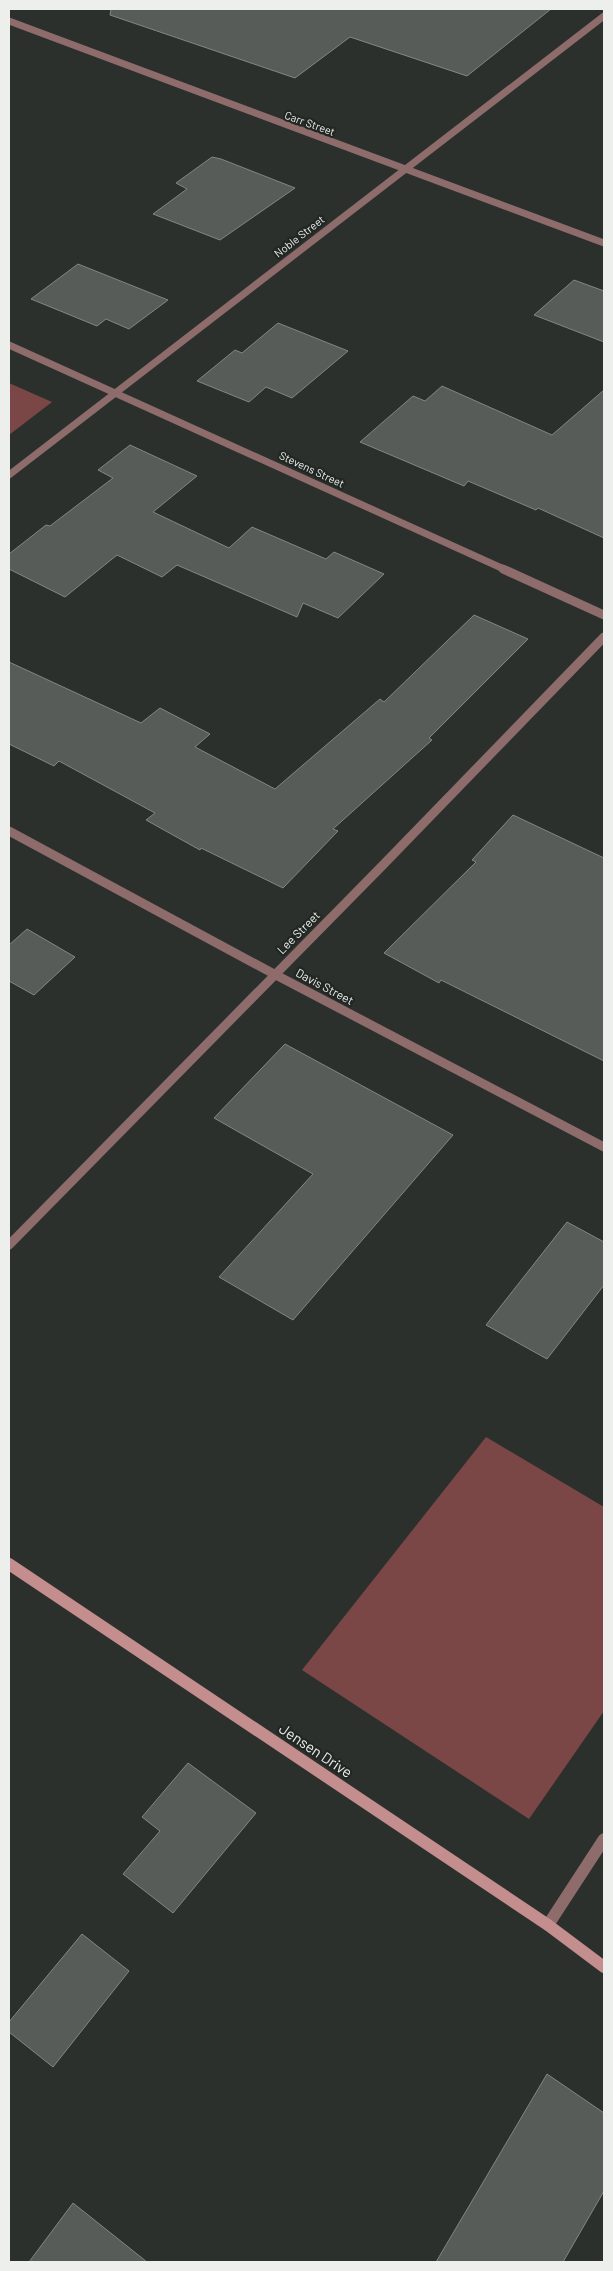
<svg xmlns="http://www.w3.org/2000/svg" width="613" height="2271" viewBox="0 0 613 2271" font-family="Barlow,sans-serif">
  <rect width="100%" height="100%" fill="#2c302d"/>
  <g fill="#7b4646">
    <path d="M9,383L52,402L9,435Z"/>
    <path d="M486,1437L604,1507V1711L529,1819L302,1670Z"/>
  </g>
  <g fill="#575c58" stroke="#828783">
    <path d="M111,9H551L467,76L350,37L295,78L110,15Z"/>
    <path d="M212,157L221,159L295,188L220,240L153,214L187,189L176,183Z"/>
    <path d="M78,264L168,300L129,329L106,319L97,326L31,299Z"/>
    <path d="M574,280L604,291V342L534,315Z"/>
    <path d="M278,323L348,351L292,398L266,387L249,402L197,381L235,350L242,353Z"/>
    <path d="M442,386L552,435L604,390V538L538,508L536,510L468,481L464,486L360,442L413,396L425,401Z"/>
    <path d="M130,445L197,476L153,512L229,548L252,527L326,559L334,552L384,574L338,618L303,603L297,617L177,565L162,577L117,555L65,597L9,569V554L46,525L50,526L113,478L98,470Z"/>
    <path d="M474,615L528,639L429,738L432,740L333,829L338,831L283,888L201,848L200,850L146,820L155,813L59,761L54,766L9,744V662L141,723L160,708L210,734L195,747L275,789L380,699L384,702Z"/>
    <path d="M513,815L604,858V1061L441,980L439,983L384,953L476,862L472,860Z"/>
    <path d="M27,929L75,957L34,995L9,981V945Z"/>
    <path d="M285,1044L453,1135L293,1320L219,1277L313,1174L214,1118Z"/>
    <path d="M567,1222L604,1242V1285L547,1359L486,1325Z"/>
    <path d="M188,1763L256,1813L173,1913L123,1874L160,1831L142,1817Z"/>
    <path d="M82,1934L129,1971L53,2067L9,2032V2022Z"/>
    <path d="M547,2074L604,2113V2191L563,2262H436Z"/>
    <path d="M73,2203L147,2262H29Z"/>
  </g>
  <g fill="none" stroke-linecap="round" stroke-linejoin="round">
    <g stroke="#8d6c6b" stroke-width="7">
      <path d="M9,21L604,243"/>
      <path d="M9,345L506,570"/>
      <path d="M9,475L604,16"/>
    </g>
    <g stroke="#8d6c6b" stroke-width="9">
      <path d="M503,569L604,615"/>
      <path d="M9,831L274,974L604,1147"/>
      <path d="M9,1245L382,866L604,637"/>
    </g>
    <path stroke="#8d6c6b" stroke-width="12" d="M548,1925L604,1839"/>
    <path stroke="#c38e8d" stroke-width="12" d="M9,1564L548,1925L604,1967"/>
  </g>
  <g text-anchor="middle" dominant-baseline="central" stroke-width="4.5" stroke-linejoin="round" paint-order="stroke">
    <g font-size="11" fill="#ecefec" stroke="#222723">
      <text transform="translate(310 123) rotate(20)">Carr Street</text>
      <text transform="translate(299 236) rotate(-38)">Noble Street</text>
      <text transform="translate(312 469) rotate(25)">Stevens Street</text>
    </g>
    <g font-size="12" fill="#ecefec" stroke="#222723">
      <text transform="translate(298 932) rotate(-45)">Lee Street</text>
      <text transform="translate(325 986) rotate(28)">Davis Street</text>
    </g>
    <g font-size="15" fill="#ecefec" stroke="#222723">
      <text transform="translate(316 1750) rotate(34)">Jensen Drive</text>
    </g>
  </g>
  <rect width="613" height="2271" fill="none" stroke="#ecefec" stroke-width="20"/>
</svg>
